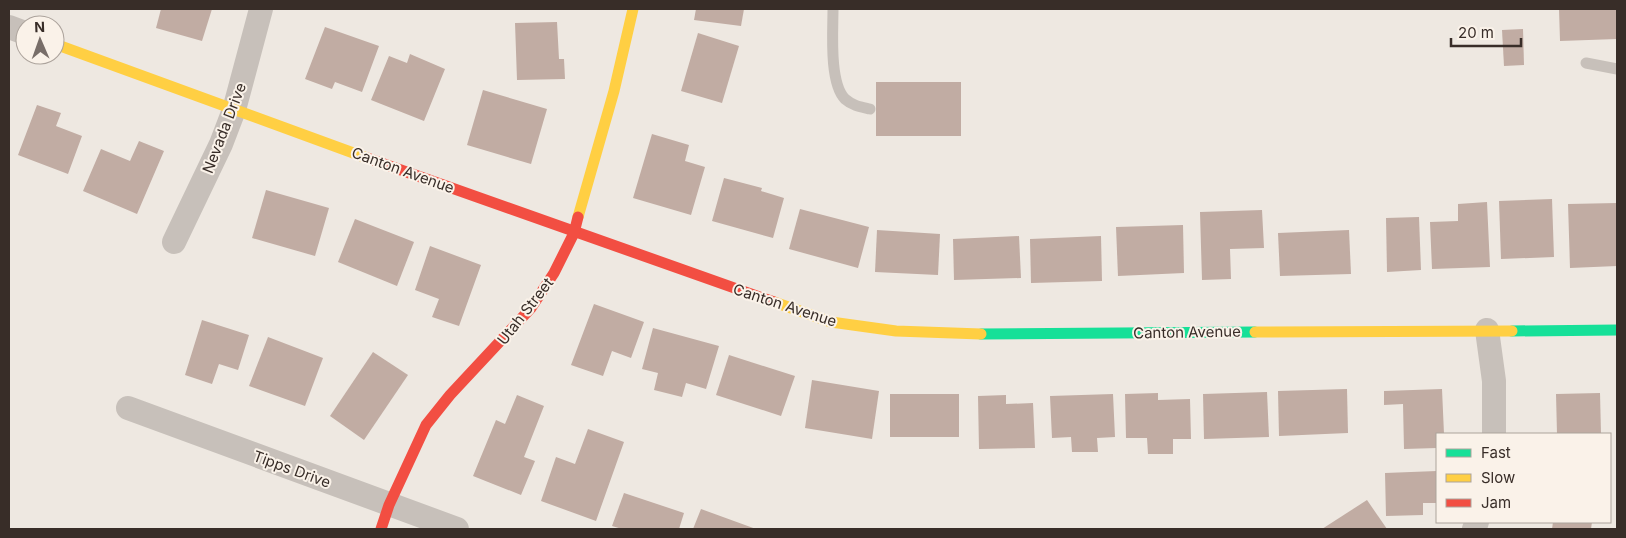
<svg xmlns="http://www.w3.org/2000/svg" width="1626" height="538" viewBox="0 0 1626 538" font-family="Inter,sans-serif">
  <rect width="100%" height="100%" fill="#eee8e1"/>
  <g fill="#c1aca3">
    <path d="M161,9H212L202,41L156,28Z"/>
    <path d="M696,9H744L741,26L694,20Z"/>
    <path d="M1559,9H1617V39L1560,41Z"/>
    <path d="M557,22L559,59H564L565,79L517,80L515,23Z"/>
    <path d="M325,27L379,46L362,92L335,82L332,89L305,79Z"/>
    <path d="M1523,29L1524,65L1504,66L1502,30Z"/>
    <path d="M698,33L739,46L722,103L681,91Z"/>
    <path d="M410,54L445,69L424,121L371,100L389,56L407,63Z"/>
    <rect x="876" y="82" width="85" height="54"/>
    <path d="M483,90L547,109L531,164L467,145Z"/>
    <path d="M37,105L61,113L56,126L82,136L68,174L18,155Z"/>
    <path d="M652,134L689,145L685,161L705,167L691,215L633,198Z"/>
    <path d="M139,141L164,151L137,214L83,191L101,149L130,161Z"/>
    <path d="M724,178L762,188L761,191L784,198L773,238L712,221Z"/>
    <path d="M266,190L329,208L315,256L252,238Z"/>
    <path d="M1552,199L1554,257L1501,259L1499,201Z"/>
    <path d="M1487,202L1490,267L1432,269L1430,222L1458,221V204Z"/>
    <path d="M1617,203V266L1570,268L1568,204Z"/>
    <path d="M800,209L869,227L858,268L789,249Z"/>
    <path d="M1262,210L1264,248L1230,249L1231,279L1202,280L1200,212Z"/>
    <path d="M1419,217L1421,270L1387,272L1386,218Z"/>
    <path d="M355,219L414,242L397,286L338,262Z"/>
    <path d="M1183,225L1184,273L1118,276L1116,227Z"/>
    <path d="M877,230L940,234L938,275L875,272Z"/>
    <path d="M1349,230L1351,274L1280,276L1278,233Z"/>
    <path d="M1019,236L1021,278L954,280L953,239Z"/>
    <path d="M1101,236L1102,281L1031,283L1030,239Z"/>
    <path d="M430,246L481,265L459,326L432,317L439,299L415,290Z"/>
    <path d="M594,304L644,322L631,358L612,351L603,376L571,365Z"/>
    <path d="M202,320L249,335L238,370L219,364L212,384L185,375Z"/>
    <path d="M653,328L719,346L706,389L686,383L682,397L654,390L658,373L642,369Z"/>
    <path d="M268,337L323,358L305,406L249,386Z"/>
    <path d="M373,352L408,375L364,440L330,416Z"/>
    <path d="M729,355L795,376L781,416L716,395Z"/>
    <path d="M812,380L879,391L872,439L805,428Z"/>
    <path d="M1347,389L1348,433L1279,436L1278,391Z"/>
    <path d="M1442,389L1444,434H1437V448L1404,449L1403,404L1384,405V391Z"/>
    <path d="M1267,392L1269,437L1204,439L1203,394Z"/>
    <path d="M1158,393V400L1190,399L1191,439H1173V454H1148L1147,438H1126L1125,394Z"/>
    <path d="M1600,393L1601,434H1557L1556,394Z"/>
    <rect x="890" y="394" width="69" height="43"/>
    <path d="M1113,394L1115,437L1097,438L1098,452H1072L1071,437L1052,438L1050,396Z"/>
    <path d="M517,395L544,406L524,457L535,461L521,495L473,476L496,420L505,424Z"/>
    <path d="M1006,395V404L1033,403L1035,448L979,449L978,396Z"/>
    <path d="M588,429L624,442L596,521L541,501L556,457L575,464Z"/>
    <path d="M1437,471V503H1423V515L1386,516L1385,473Z"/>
    <path d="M624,493L684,513L679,529H622L612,526Z"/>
    <path d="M1367,500L1387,529H1322Z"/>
    <path d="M701,509L756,529H693Z"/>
    <path d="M1553,522H1592L1591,529H1552Z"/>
  </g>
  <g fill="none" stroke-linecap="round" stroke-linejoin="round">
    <g stroke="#c7c0ba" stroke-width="11">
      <path d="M833,9C833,31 829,83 845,99C853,106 861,107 870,109"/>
      <path d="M1586,63L1617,69"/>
    </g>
    <g stroke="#c7c0ba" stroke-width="24">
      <path d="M9,27L25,33"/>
      <path d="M174,242L221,144L234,110L261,9"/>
      <path d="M1487,330L1494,381V434"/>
      <path d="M128,408L457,529"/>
      <path d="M1474,529L1477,522"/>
    </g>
    <g stroke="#16e098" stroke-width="11">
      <path d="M1512,331L1617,330"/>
      <path d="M981,334L1255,332"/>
    </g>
    <g stroke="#ffcf43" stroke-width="11">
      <path d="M55,44L367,158"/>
      <path d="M578,217L614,91L633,9"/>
      <path d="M774,302L831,322L896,331L981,334"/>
      <path d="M1255,332L1512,331"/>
    </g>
    <g stroke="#f24e42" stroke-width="11">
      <path d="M367,158L774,302"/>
      <path d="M381,529L389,505L426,425L450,395L531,308L554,273L574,233L578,217"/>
    </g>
  </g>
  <g text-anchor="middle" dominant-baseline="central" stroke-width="4" stroke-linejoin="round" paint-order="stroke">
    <g font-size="15" fill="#382d28" stroke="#faf2e9">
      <text transform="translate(224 128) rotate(-69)">Nevada Drive</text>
      <text transform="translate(403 170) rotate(20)">Canton Avenue</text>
      <text transform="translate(785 305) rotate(18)">Canton Avenue</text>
      <text transform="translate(525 311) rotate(-52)">Utah Street</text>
      <text transform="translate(1187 332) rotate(-1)">Canton Avenue</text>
      <text transform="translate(292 469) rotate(20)">Tipps Drive</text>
    </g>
  </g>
  <rect width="1626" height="538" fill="none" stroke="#382d28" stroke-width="20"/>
  <rect x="1436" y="433" width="175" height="90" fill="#faf2e9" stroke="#aca39c"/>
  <rect x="1446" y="449" width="25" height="8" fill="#16e098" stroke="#aca39c"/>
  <text x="1481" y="458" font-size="15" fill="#382d28">Fast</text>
  <rect x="1446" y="474" width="25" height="8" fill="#ffcf43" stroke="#aca39c"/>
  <text x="1481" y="483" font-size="15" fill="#382d28">Slow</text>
  <rect x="1446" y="499" width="25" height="8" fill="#f24e42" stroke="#aca39c"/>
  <text x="1481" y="508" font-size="15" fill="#382d28">Jam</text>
  <g transform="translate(40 40) rotate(358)"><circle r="24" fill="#faf2e9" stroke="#aca39c"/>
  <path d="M0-4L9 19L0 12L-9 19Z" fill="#786e69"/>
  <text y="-8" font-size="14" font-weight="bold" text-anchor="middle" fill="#382d28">N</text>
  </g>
  <path d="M1451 38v8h70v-8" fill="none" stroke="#382d28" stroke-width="2.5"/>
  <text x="1458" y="38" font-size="15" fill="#382d28" stroke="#faf2e9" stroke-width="4" paint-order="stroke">20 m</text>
</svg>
